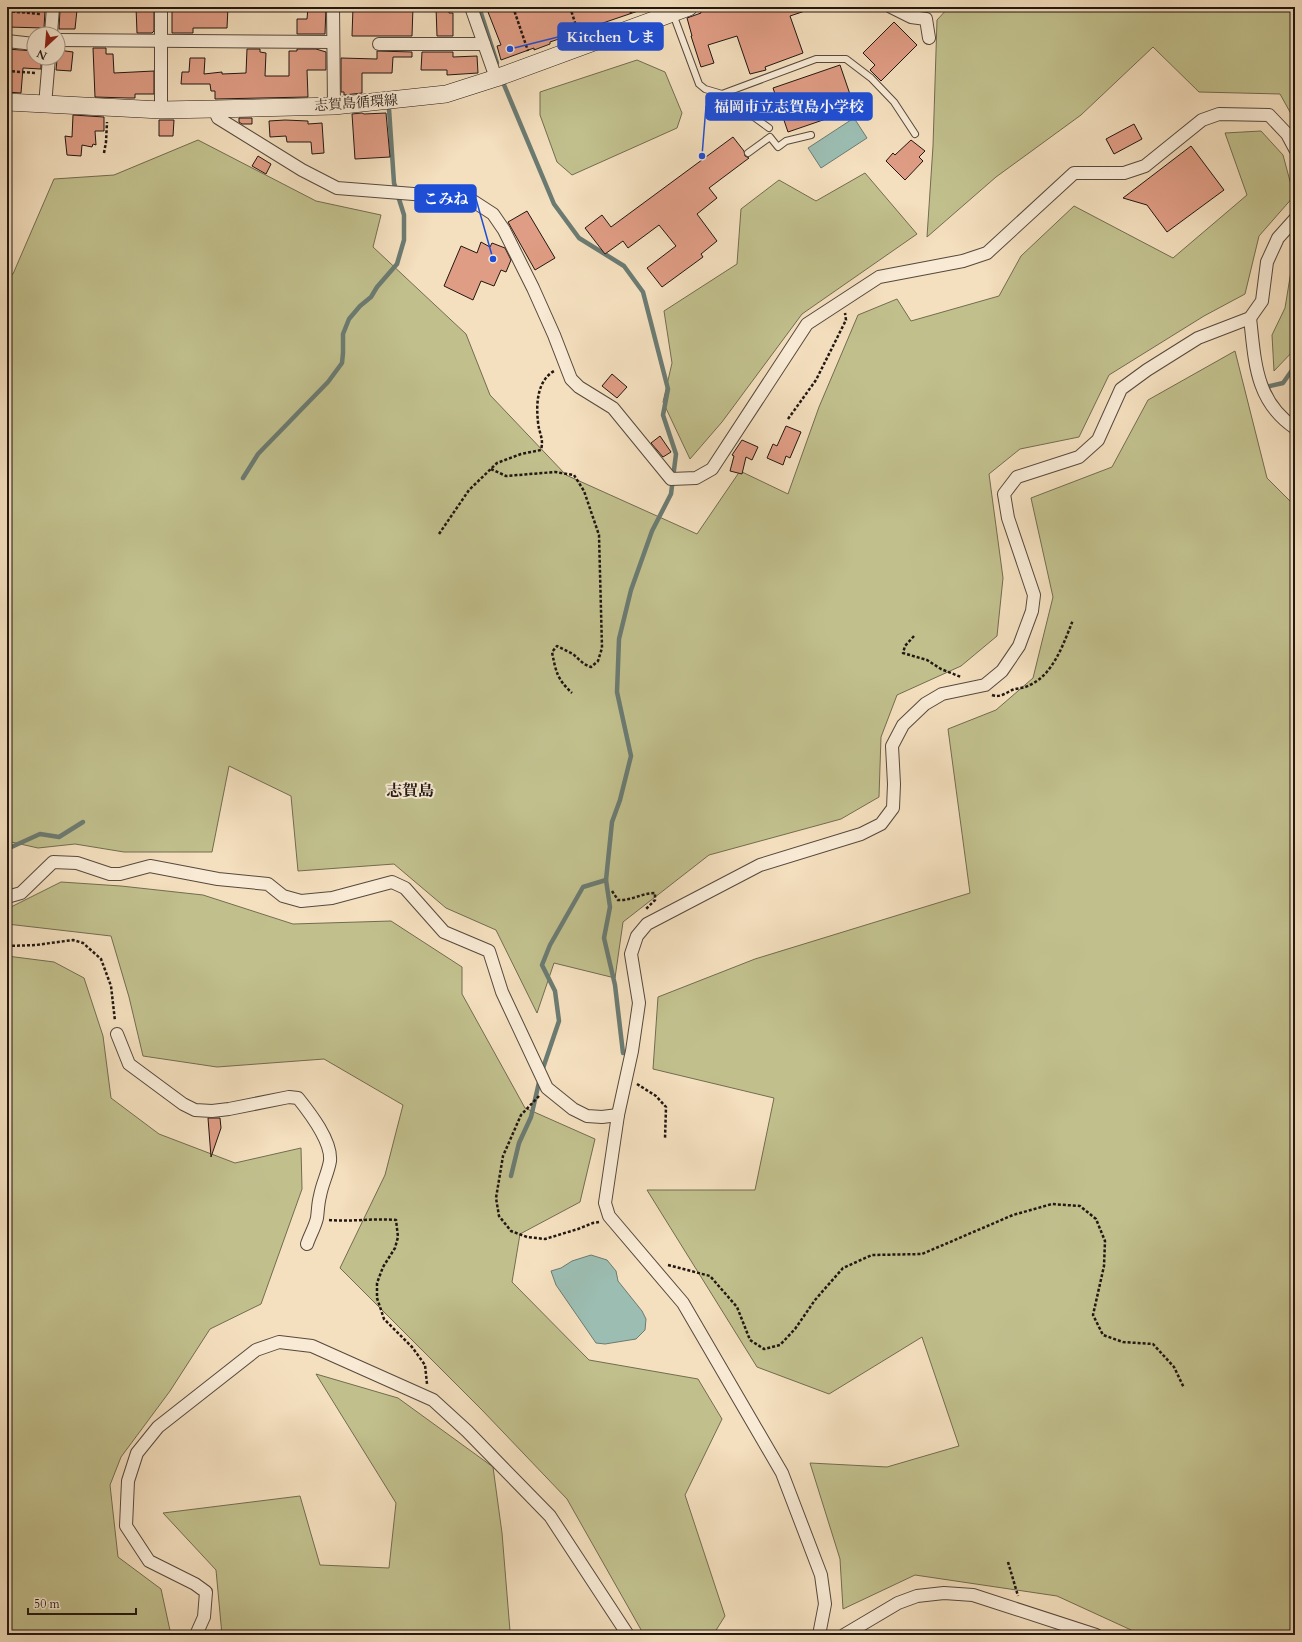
<svg xmlns="http://www.w3.org/2000/svg" width="1302" height="1642" viewBox="0 0 1302 1642" font-family="Cardo,'Noto Serif JP',serif">
  <rect width="100%" height="100%" fill="#f4dfbe"/>
  <filter id="stains"><feTurbulence type="fractalNoise" baseFrequency=".005" numOctaves="4"/><feColorMatrix values="0 0 0 0 .2 0 0 0 0 .09 0 0 0 0 .02 0 0 0 .5 -.17"/></filter>
  <radialGradient id="worn" r=".72"><stop offset=".6" stop-color="#630" stop-opacity="0"/><stop offset="1" stop-color="#630" stop-opacity=".3"/></radialGradient>
  <g fill="#c1c08d" stroke="#726c50">
    <path d="M949,7H1295V121L1280,94L1199,92L1153,47L1081,115L996,177L927,237L933,146L937,20Z"/>
    <path d="M637,60L665,72L682,113L677,128L572,175L557,162L540,115V92Z"/>
    <path d="M1261,131L1283,155L1294,196L1259,236L1245,294L1204,316L1109,375L1079,437L1020,449L989,474L1003,578L997,636L961,666L897,695L881,737L879,797L841,819L709,855L623,922L615,978L554,963L537,1013L496,930L446,908L394,864L298,871L291,796L229,766L212,852H124L75,844L38,848L7,841V277L13,274L54,179L114,175L198,140L316,201L381,215L373,247L466,334L490,395L566,475L697,534L740,471L788,494L819,407L858,315L897,299L911,321L999,296L1021,256L1074,206L1173,258L1247,195L1225,133Z"/>
    <path d="M865,173L917,234L802,314L722,422L690,459L663,402L672,363L664,311L737,264L741,209L779,180L816,201Z"/>
    <path d="M1295,261V349L1274,371L1272,335L1285,308L1292,265Z"/>
    <path d="M1235,351L1267,478L1295,506V1635H1142L1057,1596L915,1575L843,1609L840,1559L810,1463L887,1467L959,1446L922,1337L829,1394L757,1367L647,1190H755L774,1098L653,1069L658,997L755,959L970,893L948,729L996,710L1033,678L1053,597L1031,498L1112,467L1148,400Z"/>
    <path d="M61,882L121,886L203,895L293,924L391,921L462,967V994L525,1108L595,1139L580,1202L520,1234L512,1282L589,1360L698,1379L722,1419L685,1495L725,1616L713,1635H644L567,1499L482,1410L340,1268L385,1175L403,1105L324,1059L217,1067L143,1056L129,997L111,936L7,924V909Z"/>
    <path d="M7,956L54,962L84,978L103,1036L111,1098L159,1134L235,1163L301,1148L302,1189L261,1304L210,1329L170,1391L121,1457L110,1485L118,1557L161,1589L171,1635H7Z"/>
    <path d="M316,1374L398,1398L493,1467L502,1533L510,1631L513,1635H222L216,1570L163,1513L300,1496L320,1565L389,1568L396,1503Z"/>
  </g>
  <g fill="#9cbdb2" stroke="#6b7b72">
    <path d="M854,118L867,138L821,168L808,148Z"/>
    <path d="M591,1255L607,1260L616,1271L618,1281L642,1311L646,1319L645,1330L636,1339L605,1344L596,1343L556,1285L551,1271L561,1268L572,1261Z"/>
  </g>
  <g fill="none" stroke-linecap="round" stroke-linejoin="round">
    <g stroke="#6b7b72" stroke-width="4.5">
      <path d="M479,7L497,63"/>
      <path d="M502,80L554,204L579,238L624,266L643,292L668,389L663,415L676,454L671,494L652,531L631,590L619,639L617,692L631,756L620,800L612,822L606,880L610,907L604,938L615,985L623,1053"/>
      <path d="M1266,387L1283,383L1295,366"/>
      <path d="M243,478L258,454L328,382L342,363L343,353V334L349,319L360,306L371,297L377,287L397,264L404,240V215L394,183L389,109"/>
      <path d="M7,849L40,834L59,837L83,822"/>
      <path d="M542,1071L559,1021L555,991L542,965L550,945L583,887L606,880"/>
      <path d="M511,1176L519,1143L531,1117L540,1078"/>
    </g>
  </g>
  <g fill="#e09d85" stroke="#221712">
    <path d="M7,7H39L38,10H45L44,28L7,27Z"/>
    <path d="M136,7H152V10H154V31L152,33H137Z"/>
    <path d="M187,7H228L227,28H193V33H172V10H187Z"/>
    <path d="M308,7H326L325,34H297V19H307Z"/>
    <path d="M353,7H413L412,36H352Z"/>
    <path d="M436,7H449V13H453V36H437Z"/>
    <path d="M502,7H644V9L597,25L598,29L583,34L582,31L550,42V44L534,50V48L501,60L497,46L501,45L488,12Z"/>
    <path d="M709,7H811V9L790,16L803,53L765,67L766,70L750,74L737,36L708,45L714,63L701,67L691,36H692L687,18L701,13L700,10Z"/>
    <path d="M60,10H77L75,29H59Z"/>
    <path d="M894,22L917,45L881,81L870,70L875,65L863,53Z"/>
    <path d="M93,48H106V54H113L114,73L154,71V94H135V98H128L95,97Z"/>
    <path d="M7,49L34,51V58H41V69L23,68L21,93L7,92Z"/>
    <path d="M247,49H260V52L266,53L265,76H289V51H297V49H316L326,52V70H307L308,97L215,99V91H211L210,84H181L182,72H189L190,58H205L204,74L222,72V74L246,73Z"/>
    <path d="M58,50L73,52L71,71L56,70Z"/>
    <path d="M377,51L412,52V57H393L392,73H362V93L344,95V92H341V58L377,59Z"/>
    <path d="M422,52H453V57L477,56L478,73L447,75V70H421Z"/>
    <path d="M840,65L855,109L788,132L773,88Z"/>
    <path d="M362,113L364,114L386,113L390,157L355,159L352,114Z"/>
    <path d="M73,115L104,117V131H95L96,145L93,144L92,147L82,145L81,156L67,155L65,136L72,137Z"/>
    <path d="M239,118H252V124H242L239,122Z"/>
    <path d="M159,120H174L173,136H159Z"/>
    <path d="M285,120L308,121V124L322,123L324,153L312,154L311,142H287L286,136L270,137L269,121Z"/>
    <path d="M1134,124L1142,139L1114,154L1106,139Z"/>
    <path d="M733,137L744,151L745,156L749,158L709,188L717,198L697,214L717,241L701,254L703,257L662,287L647,268L676,246L659,225L628,248L623,241L605,254L585,228L602,215L611,227Z"/>
    <path d="M911,140L925,151L919,157L923,161L905,180L886,161L893,153L895,155Z"/>
    <path d="M1191,146L1224,190L1167,232L1147,205L1123,198Z"/>
    <path d="M258,156L271,164L266,174L252,166Z"/>
    <path d="M527,211L555,258L535,270L508,222Z"/>
    <path d="M481,242L490,247L492,243L505,248L511,260L506,272L501,270L494,286L481,281L473,300L444,286L461,246L477,253Z"/>
    <path d="M612,374L627,387L617,398L602,386Z"/>
    <path d="M786,426L801,432L790,458L786,456L783,465L767,458L773,444L777,446Z"/>
    <path d="M660,436L671,452L663,457L651,443Z"/>
    <path d="M742,440L758,447L752,460L746,457L742,474L730,471L734,456L732,455Z"/>
    <path d="M208,1118H220L221,1128L211,1157Z"/>
  </g>
  <g fill="none" stroke-linecap="round" stroke-linejoin="round">
    <g stroke="#56493d" stroke-width="8">
      <g id="lane">
        <path d="M673,14L699,84L705,89L722,94L769,128"/>
        <path d="M722,94L816,59H846L871,78L894,102L915,134"/>
        <path d="M748,153L770,137L778,147L786,141L811,135"/>
      </g>
    </g>
    <g stroke="#56493d" stroke-width="14">
      <g id="street">
        <path d="M333,7L334,106"/>
        <path d="M471,7L496,78"/>
        <path d="M891,7L911,17L926,19L929,38"/>
        <path d="M51,34L53,7"/>
        <path d="M58,40L333,42"/>
        <path d="M7,41L34,44"/>
        <path d="M379,44H484"/>
        <path d="M45,105L49,58"/>
        <path d="M214,109L218,118L302,170L337,188L439,196L473,201L493,214L504,230L533,288L554,335L571,379L579,387L613,408L671,479L696,478L712,469L807,324L879,277L963,261L987,253L1074,173H1124L1145,166L1202,120L1219,114L1269,115L1287,134L1295,149"/>
        <path d="M161,110V7"/>
        <path d="M1250,318C1255,361 1255,401 1295,428"/>
        <path d="M7,897L21,893L53,862L77,863L110,874H120L150,866L218,879L268,884L283,896L301,901L332,898L392,882L405,888L444,932L489,951L502,992L547,1088L573,1109L587,1116L602,1117L618,1115"/>
        <path d="M117,1034L129,1064L183,1104L195,1110L212,1111L229,1109L289,1097L298,1098C310,1113 332,1141 330,1161C328,1173 322,1184 320,1196C318,1203 318,1211 317,1218C315,1227 310,1235 307,1244"/>
        <path d="M196,1635L204,1617L206,1592L195,1584L149,1561L126,1526L128,1481L137,1453L158,1427L256,1350L279,1342L312,1346L433,1400L467,1431L550,1516L628,1635"/>
        <path d="M819,1635L825,1604L821,1575L782,1473L683,1303L609,1216L605,1203L618,1115L632,1051L639,1003L631,954L637,936L647,924L760,865L861,834L881,824L893,808L894,784L892,746L903,725L925,704L942,694L985,685L1002,671L1019,646L1032,611L1034,595L1008,518L1004,494L1017,477L1079,457L1098,440L1121,389L1147,370L1198,338L1250,318L1262,301L1267,262L1278,238L1295,219"/>
        <path d="M844,1635L898,1603L917,1596L944,1593L973,1595L1096,1635"/>
      </g>
    </g>
    <g stroke="#221712" stroke-width="18">
      <path id="secondary" d="M7,102L161,110L214,109L334,106L446,94L496,78L689,7"/>
    </g>
    <g stroke="#221712" stroke-width="2.5" stroke-dasharray="3 2" stroke-linecap="butt">
      <path d="M513,7L528,51"/>
      <path d="M570,7L578,32"/>
      <path d="M630,7L631,13"/>
      <path d="M7,11L40,14"/>
      <path d="M7,71L36,73"/>
      <path d="M104,153L106,142L107,122"/>
      <path d="M788,419L816,380L846,320L845,313"/>
      <path d="M491,469L506,476L555,472L574,475L584,491L599,535L602,648L598,661L591,667L584,664L573,654L557,646L552,652C556,672 557,679 572,693"/>
      <path d="M439,534L469,490L497,463L521,454L541,450C544,438 539,434 538,422C536,404 537,381 554,371"/>
      <path d="M914,636L905,646L903,653L927,660L941,669L961,677"/>
      <path d="M992,695C1000,698 1006,693 1012,690C1018,688 1025,688 1030,685C1054,674 1064,642 1073,620"/>
      <path d="M612,891L618,900C631,901 642,893 655,893V900L646,909"/>
      <path d="M7,946L36,945L73,940L83,943L101,959L111,986L115,1021"/>
      <path d="M637,1084L656,1096L666,1107L665,1139"/>
      <path d="M539,1096L521,1115L503,1156L496,1198L499,1216L511,1231L527,1237L545,1239L578,1229L593,1223L599,1222"/>
      <path d="M329,1220C351,1222 373,1218 396,1220L398,1237L395,1248L383,1267L377,1283V1298L384,1319L412,1347L425,1365L427,1384"/>
      <path d="M668,1265L710,1276L737,1307L750,1340L764,1349L780,1345L795,1329L815,1300L843,1268L872,1255L922,1254L1013,1215L1052,1204L1080,1206L1096,1219L1105,1241L1104,1266L1093,1315L1103,1335L1123,1342L1153,1344L1174,1367L1184,1388"/>
      <path d="M1008,1562L1018,1596"/>
    </g>
    <use href="#lane" stroke="#f8ead5" stroke-width="6"/>
    <use href="#street" stroke="#f8ead5" stroke-width="12"/>
    <use href="#secondary" stroke="#f8ead5" stroke-width="17"/>
  </g>
  <g text-anchor="middle" dominant-baseline="central" stroke-width="4" stroke-linejoin="round" paint-order="stroke">
    <g font-size="14" fill="#221712" stroke="#f8ead5">
      <text transform="translate(356 103) rotate(-4)">志賀島循環線</text>
    </g>
    <g font-size="16" font-weight="bold" fill="#221712" stroke="#f8ead5">
      <text x="410" y="791">志賀島</text>
    </g>
  </g>
  <path fill="none" stroke="#1d4ed8" stroke-width="1.5" d="M510 49L558 37M702 156L706 106M493 259L476 199"/>
  <g fill="#1d4ed8" stroke="#f8ead5" stroke-width="1.5">
    <circle cx="510" cy="49" r="4"/>
    <circle cx="702" cy="156" r="4"/>
    <circle cx="493" cy="259" r="4"/>
  </g>
  <g fill="#1d4ed8" stroke="#1d4ed8" stroke-width="1.5">
    <rect x="558" y="23" width="105" height="27" rx="4"/>
    <rect x="706" y="93" width="166" height="27" rx="4"/>
    <rect x="415" y="185" width="61" height="27" rx="4"/>
  </g>
  <g font-size="15" text-anchor="middle" font-weight="bold" fill="#fff">
    <text x="611" y="42">Kitchen しま</text>
    <text x="789" y="112">福岡市立志賀島小学校</text>
    <text x="446" y="204">こみね</text>
  </g>
  <rect width="1302" height="1642" fill="none" stroke="#f4dfbe" stroke-width="24"/>
  <rect x="8" y="8" width="1286" height="1626" fill="none" stroke="#221712" stroke-width="2"/>
  <rect x="12" y="12" width="1278" height="1618" fill="none" stroke="#221712"/>
  <g transform="translate(46 46) rotate(206)"><circle r="19" fill="#f8ead5" stroke="#a29687"/>
  <path d="M0-3L7 15L0 10L-7 15Z" fill="#8f2418"/>
  <text y="-6" font-size="11" font-weight="bold" text-anchor="middle" fill="#221712">N</text>
  </g>
  <path d="M28 1608v6h108v-6" fill="none" stroke="#221712" stroke-width="2"/>
  <text x="34" y="1608" font-size="12" fill="#221712" stroke="#f8ead5" stroke-width="3" paint-order="stroke">50 m</text>
  <rect width="100%" height="100%" filter="url(#stains)"/>
  <rect width="100%" height="100%" fill="url(#worn)"/>
</svg>
